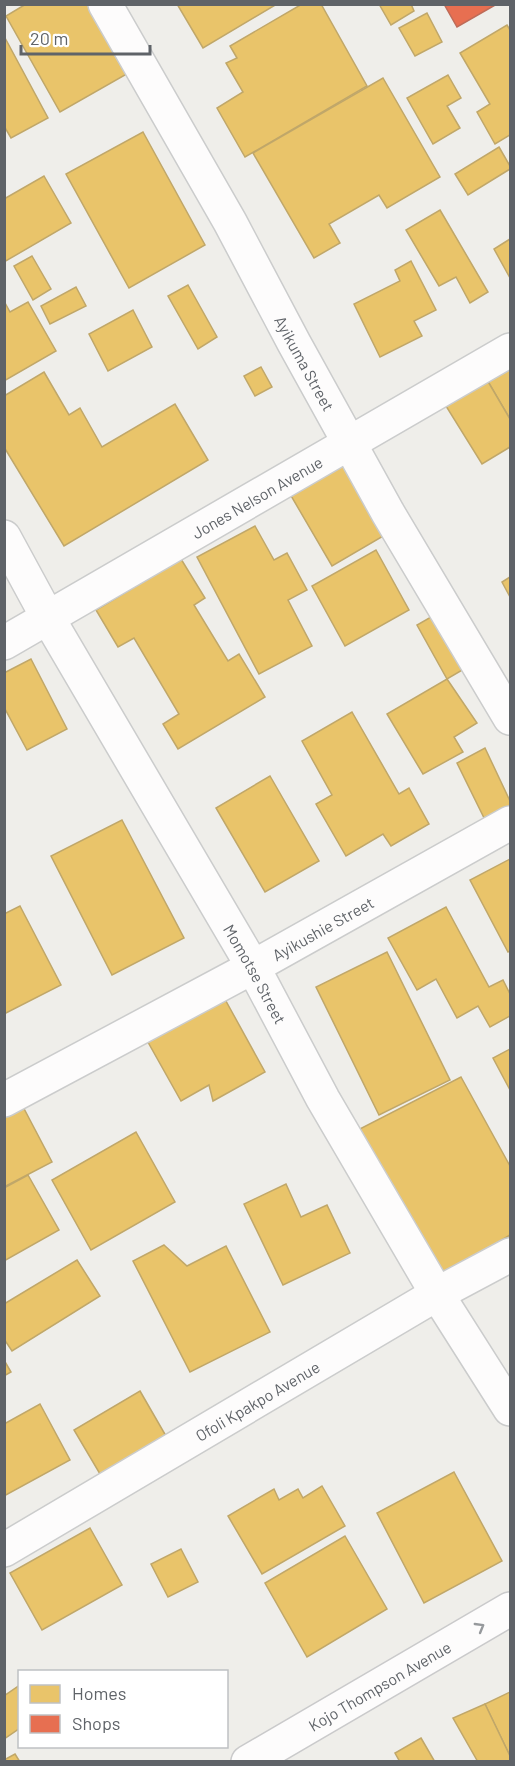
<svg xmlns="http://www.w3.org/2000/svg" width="515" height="1766" viewBox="0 0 515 1766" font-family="Barlow,sans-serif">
  <rect width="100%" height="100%" fill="#efeeea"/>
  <g fill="#e9c46a" stroke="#c0a769" stroke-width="1.5">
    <path d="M26,4H95L132,71L60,112L6,16Z"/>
    <path d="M177,4H277L203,48Z"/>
    <path d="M302,4H321L367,86L245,157L217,108L243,92L226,63L237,58L230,46Z"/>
    <path d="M379,4H411L414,11L391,25Z"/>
    <path d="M427,13L442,42L415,56L399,28Z"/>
    <path d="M507,25L510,30V135L495,144L477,112L490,104L460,53Z"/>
    <path d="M4,36L48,118L11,138L4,126Z"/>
    <path d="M448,75L461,98L447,106L460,128L433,144L407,98Z"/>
    <path d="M383,78L440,177L387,208L379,195L329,224L340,243L314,258L253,153Z"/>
    <path d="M143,132L205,245L129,288L66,174Z"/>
    <path d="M499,147L510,166V169L468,195L455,174Z"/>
    <path d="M44,176L71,223L4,262V199Z"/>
    <path d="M440,210L488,292L470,303L456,277L439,286L406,230Z"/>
    <path d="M510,239V278L494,249Z"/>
    <path d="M32,256L51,289L33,300L14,266Z"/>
    <path d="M411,261L436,310L414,321L422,336L380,357L354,304L400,281L395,270Z"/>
    <path d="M188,285L217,337L198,349L168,296Z"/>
    <path d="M76,287L86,306L50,324L41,306Z"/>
    <path d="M4,301L10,312L28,302L56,351L4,381Z"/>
    <path d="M133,310L152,347L108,371L89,334Z"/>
    <path d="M510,357V419L483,373Z"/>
    <path d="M261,367L272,387L255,396L244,376Z"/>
    <path d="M44,372L69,415L80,408L102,447L175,404L208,460L64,546L4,447V396Z"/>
    <path d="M483,373L510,419V447L482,464L441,398Z"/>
    <path d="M344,463L385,535L332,566L290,494Z"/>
    <path d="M255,526L274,560L287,553L307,590L288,600L312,646L259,674L197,557Z"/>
    <path d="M376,550L409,610L345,646L312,586Z"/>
    <path d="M181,559L205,598L194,605L228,661L239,654L265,697L178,749L163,724L179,714L134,638L118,647L96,610Z"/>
    <path d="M510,577V597L502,582Z"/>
    <path d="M445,609L476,662L447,679L417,625Z"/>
    <path d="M31,659L67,729L27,750L4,707V673Z"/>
    <path d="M447,679L477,723L454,737L463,752L423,774L387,714Z"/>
    <path d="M352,712L399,794L409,788L429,824L391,846L383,834L346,856L316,804L332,795L302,741Z"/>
    <path d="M485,748L510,801V815L488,826L457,763Z"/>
    <path d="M270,776L319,861L265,892L216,808Z"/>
    <path d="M122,820L184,938L112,975L51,856Z"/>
    <path d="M510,859V951L508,952L470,880Z"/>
    <path d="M20,906L61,985L4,1014V914Z"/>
    <path d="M446,907L489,987L503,980L510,994V1016L490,1027L478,1006L457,1018L436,979L417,990L388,938Z"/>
    <path d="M387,952L450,1080L379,1115L316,987Z"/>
    <path d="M221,992L265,1072L213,1101L209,1085L181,1101L144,1035Z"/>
    <path d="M510,1049V1090L493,1058Z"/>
    <path d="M461,1077L510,1166V1235L439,1278L350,1134Z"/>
    <path d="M20,1101L52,1162L4,1187V1109Z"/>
    <path d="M136,1132L175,1202L91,1250L52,1180Z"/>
    <path d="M28,1175L59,1230L4,1261V1188Z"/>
    <path d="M286,1184L301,1217L327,1205L350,1253L283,1285L244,1204Z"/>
    <path d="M164,1245L187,1266L226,1246L270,1332L190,1372L133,1261Z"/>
    <path d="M77,1260L100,1296L12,1351L4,1339V1304Z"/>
    <path d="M4,1360L11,1372L4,1376Z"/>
    <path d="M140,1391L166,1436L100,1474L74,1430Z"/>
    <path d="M40,1404L70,1460L4,1496V1420L6,1423Z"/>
    <path d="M454,1472L502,1561L424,1603L377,1513Z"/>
    <path d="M322,1486L345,1526L262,1574L228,1516L274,1489L279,1500L298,1489L303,1498Z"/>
    <path d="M90,1528L122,1585L42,1630L10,1573Z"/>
    <path d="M345,1536L387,1609L307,1657L265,1583Z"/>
    <path d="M181,1549L198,1582L168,1597L151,1564Z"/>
    <path d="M20,1685V1728L4,1739V1696Z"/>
    <path d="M510,1692V1756L485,1704Z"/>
    <path d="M485,1704L510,1756V1762H478L453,1718Z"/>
    <path d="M421,1738L435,1762H400L395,1753Z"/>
    <path d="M15,1754L20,1762H4V1760Z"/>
  </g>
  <path fill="#e76f51" stroke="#be6b58" stroke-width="1.5" d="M444,4H497L457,27Z"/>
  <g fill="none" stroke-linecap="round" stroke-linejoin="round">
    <g stroke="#cbcccc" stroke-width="36">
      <g id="street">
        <path id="s1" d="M105,4L230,222L294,343L388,513L510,718"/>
        <path id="s2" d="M4,537L48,618L253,967L323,1099L437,1294L510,1409"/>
        <path id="s3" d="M4,643L510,350"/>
        <path id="s4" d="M4,1100L253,967L510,823"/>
        <path id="s5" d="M4,1550L437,1294L510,1255"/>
      </g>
    </g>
    <g stroke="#cacacb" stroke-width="36">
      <g id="secondary">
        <path id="s6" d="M248,1762L510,1609"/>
      </g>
    </g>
    <use href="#street" stroke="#fdfcfc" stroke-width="33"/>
    <use href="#secondary" stroke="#fdfcfc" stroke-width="33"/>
  </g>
  <defs><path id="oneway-chevron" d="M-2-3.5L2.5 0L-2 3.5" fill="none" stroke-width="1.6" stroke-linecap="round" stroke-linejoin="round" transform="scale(1.5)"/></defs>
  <use stroke="#96999c" href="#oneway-chevron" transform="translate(480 1627) rotate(-30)"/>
  <g text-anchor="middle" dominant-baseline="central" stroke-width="6" stroke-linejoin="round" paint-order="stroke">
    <g font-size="16" fill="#5f6368" stroke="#fff">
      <text stroke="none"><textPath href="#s1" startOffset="411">Ayikuma Street</textPath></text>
      <text stroke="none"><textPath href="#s3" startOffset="292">Jones Nelson Avenue</textPath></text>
      <text stroke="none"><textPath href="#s4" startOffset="362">Ayikushie Street</textPath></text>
      <text stroke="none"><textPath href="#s2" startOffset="504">Momotse Street</textPath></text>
      <text stroke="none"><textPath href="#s5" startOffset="294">Ofoli Kpakpo Avenue</textPath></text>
      <text stroke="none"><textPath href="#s6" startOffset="152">Kojo Thompson Avenue</textPath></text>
    </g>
  </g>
  <rect width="515" height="1766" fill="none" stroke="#5f6368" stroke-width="12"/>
  <rect x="18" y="1670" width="210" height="78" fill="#ffffff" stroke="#bfc1c3" stroke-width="1.5"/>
  <rect x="30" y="1685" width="30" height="18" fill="#e9c46a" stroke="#bfc1c3" stroke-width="1.5"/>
  <text x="72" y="1700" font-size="18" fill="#5f6368">Homes</text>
  <rect x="30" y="1715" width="30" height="18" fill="#e76f51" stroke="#bfc1c3" stroke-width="1.5"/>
  <text x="72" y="1730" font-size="18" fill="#5f6368">Shops</text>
  <path d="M21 45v9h129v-9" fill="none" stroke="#5f6368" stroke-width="3"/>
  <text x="30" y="45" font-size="18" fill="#5f6368" stroke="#ffffff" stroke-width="4.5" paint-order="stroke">20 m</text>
</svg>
